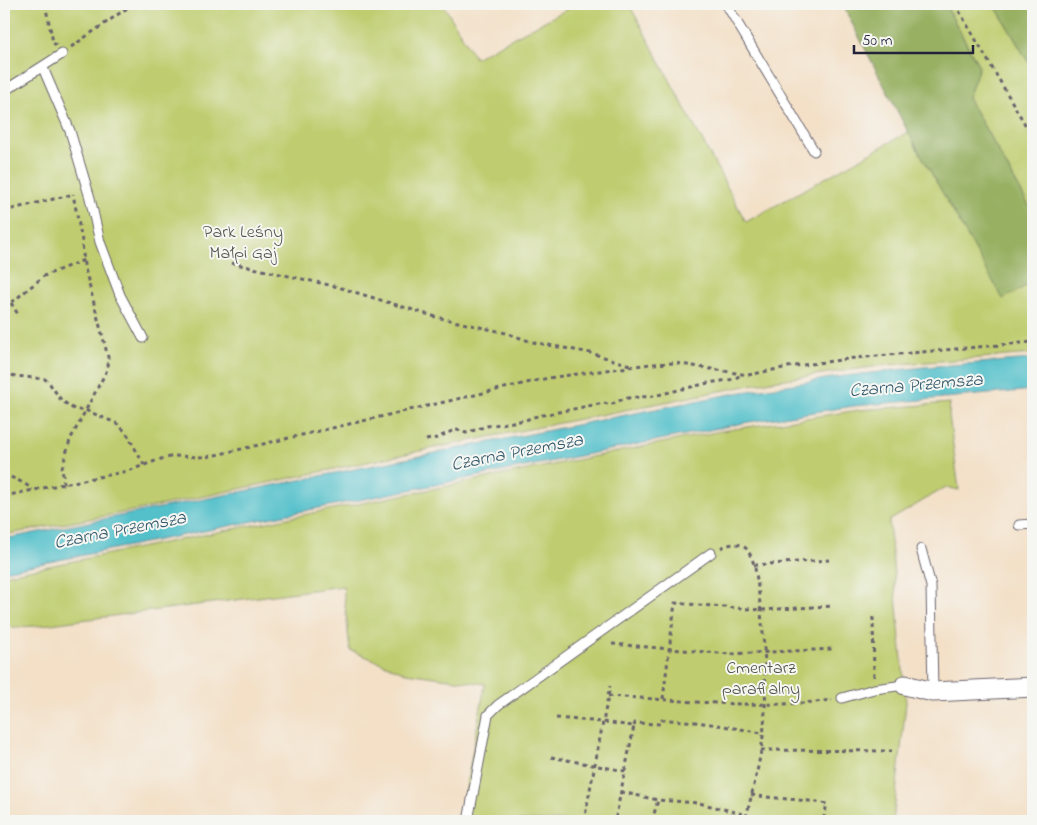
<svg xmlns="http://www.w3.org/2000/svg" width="1037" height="825" viewBox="0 0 1037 825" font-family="'Indie Flower',sans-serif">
  <rect width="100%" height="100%" fill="#f6f6f2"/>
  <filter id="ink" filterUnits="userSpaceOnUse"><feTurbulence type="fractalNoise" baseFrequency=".02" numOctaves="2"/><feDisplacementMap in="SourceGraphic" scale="10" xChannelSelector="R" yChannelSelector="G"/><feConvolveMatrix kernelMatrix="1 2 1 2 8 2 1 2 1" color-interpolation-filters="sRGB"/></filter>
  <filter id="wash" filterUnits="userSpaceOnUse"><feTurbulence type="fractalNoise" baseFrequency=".0096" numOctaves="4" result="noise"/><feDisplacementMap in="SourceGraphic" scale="20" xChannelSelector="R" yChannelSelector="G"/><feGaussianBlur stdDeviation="1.12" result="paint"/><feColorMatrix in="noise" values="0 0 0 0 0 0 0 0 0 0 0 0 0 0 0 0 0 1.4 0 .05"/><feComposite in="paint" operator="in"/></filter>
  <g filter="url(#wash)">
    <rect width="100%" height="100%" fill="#f3e0c7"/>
    <g fill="#bfcd6f" stroke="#707855">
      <path d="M4,4H443L475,58L577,4H629L746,222L908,132L1003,298L1033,282V354L887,365L771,381L444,446L148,508L4,535Z"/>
      <path d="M945,4H994L1033,70V213L968,98L979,66Z"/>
      <path d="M950,403L949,415L959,490L946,487L889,521L906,703L893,821H460L485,684L406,673L350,650L343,586L35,626L4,628V575L721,431L859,410Z"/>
    </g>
    <g fill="#97b062" stroke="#5c694e">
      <path d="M842,4H945L979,67L968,98L1033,213V282L1003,299L908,132Z"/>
      <path d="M994,4H1033V70Z"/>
    </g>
    <path fill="#52c0ca" stroke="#3a7182" d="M1033,359V390L854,406L749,422L4,571V539L736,393L845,376L924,367Z"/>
  </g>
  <g filter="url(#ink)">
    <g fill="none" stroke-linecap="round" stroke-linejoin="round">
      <g stroke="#6b646c" stroke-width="11">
        <g id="service">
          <path d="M726,4L814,151"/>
          <path d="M43,68L70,131L90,198L100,242L120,295L143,338"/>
          <path d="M4,91L62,54"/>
          <path d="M1019,525L1033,524"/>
          <path d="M921,549L931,586L933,692"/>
          <path d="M842,698L874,689L905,685"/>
          <path d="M468,821L488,715L498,705L711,553"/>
        </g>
      </g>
      <g stroke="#6b646c" stroke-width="21">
        <path id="minor" d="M905,685L933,692L1033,687"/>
      </g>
      <g stroke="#6b646c" stroke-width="3" stroke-dasharray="4 4" stroke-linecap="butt">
        <path d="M45,4L53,42L56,46"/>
        <path d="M955,4L1033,138"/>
        <path d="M71,47L133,4"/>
        <path d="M4,211L74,194"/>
        <path d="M231,263L338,287L436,317L506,333L532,342L591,353L633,366"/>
        <path d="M4,303H11L44,276L84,260"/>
        <path d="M11,303L19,316"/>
        <path d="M4,373L15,376L45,379L50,384L61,400L75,410H85L116,423L126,432L144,465"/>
        <path d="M426,440L437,438L452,431L458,430L466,433L487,426L526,420L533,417L563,411L604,403L611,405C621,398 636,396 649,397L708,383L735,379L741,374"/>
        <path d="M4,473C12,479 26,482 32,490"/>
        <path d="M64,484L62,468L70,440L107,370L109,361L84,265L82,241L73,194"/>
        <path d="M4,496L128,471L161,459L175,456L207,457L548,378L650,364L675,363L748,375L788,367L855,358L1033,342"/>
        <path d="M721,548C729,543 743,542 748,551C756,563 757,581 759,595C765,646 769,700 761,751C757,774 751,798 745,821"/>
        <path d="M754,565L829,560"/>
        <path d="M873,617L874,678"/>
        <path d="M612,644L730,654L834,649"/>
        <path d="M608,696C682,700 758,710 832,700"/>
        <path d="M663,699L675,603L761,610L833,606"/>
        <path d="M556,718L603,722L634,726L615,821"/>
        <path d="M634,726L635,723L660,724L662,720C696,720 729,727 762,733"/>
        <path d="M761,750L892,751"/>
        <path d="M551,757L625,771"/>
        <path d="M621,792L658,800L699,803L747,815"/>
        <path d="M751,795C777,799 802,799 827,804L823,821"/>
        <path d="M584,821L610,686"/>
        <path d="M652,821L658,800"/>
      </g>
      <use href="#service" stroke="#fff" stroke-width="9"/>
      <use href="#minor" stroke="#fff" stroke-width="19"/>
    </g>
  </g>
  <g text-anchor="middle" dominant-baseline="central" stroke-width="4" stroke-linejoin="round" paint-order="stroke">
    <g font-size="18" fill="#51554b" stroke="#f6f6f2">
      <text x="243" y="233">Park Leśny<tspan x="243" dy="21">Małpi Gaj</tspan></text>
      <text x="761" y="669">Cmentarz<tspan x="761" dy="21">parafialny</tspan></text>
    </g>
    <g font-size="19" font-style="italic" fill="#33596d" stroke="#f6f6f2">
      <text transform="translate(916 386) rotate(-5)">Czarna Przemsza</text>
      <text transform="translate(517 453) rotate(-11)">Czarna Przemsza</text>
      <text transform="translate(120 531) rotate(-11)">Czarna Przemsza</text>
    </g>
  </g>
  <rect width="1037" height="825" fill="none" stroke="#f6f6f2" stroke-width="20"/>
  <path d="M854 45v8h119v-8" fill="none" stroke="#22223b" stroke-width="2.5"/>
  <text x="862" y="45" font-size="15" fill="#22223b" stroke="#f6f6f2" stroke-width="4" paint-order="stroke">50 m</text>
</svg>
